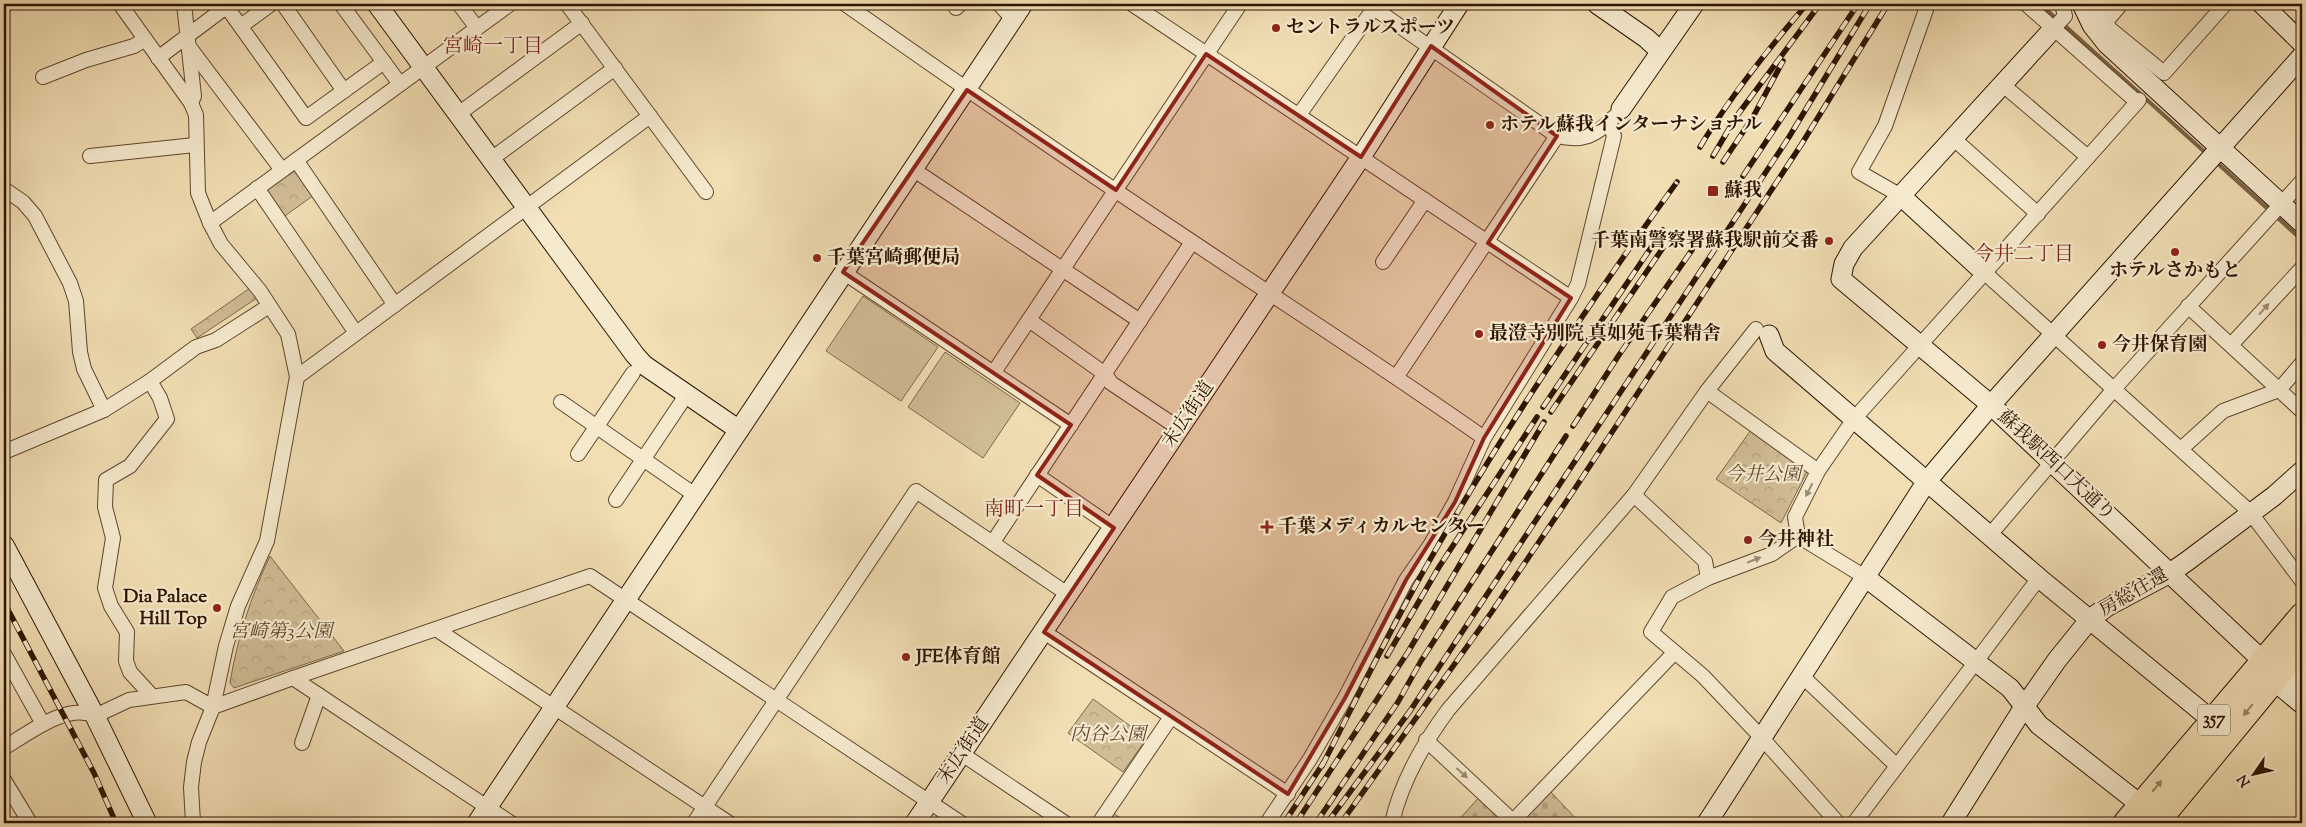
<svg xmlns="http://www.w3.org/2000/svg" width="2306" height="827" viewBox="0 0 2306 827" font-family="'Sorts Mill Goudy','Noto Serif JP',serif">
  <defs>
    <pattern id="forest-crowns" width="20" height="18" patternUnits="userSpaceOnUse" patternTransform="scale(1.25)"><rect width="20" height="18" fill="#d0bc95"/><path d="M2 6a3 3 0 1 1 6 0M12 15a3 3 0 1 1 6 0" fill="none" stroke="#b3a17f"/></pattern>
    <pattern id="cemetery-stones" width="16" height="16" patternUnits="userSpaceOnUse" patternTransform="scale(1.25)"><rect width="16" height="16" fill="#d0bc95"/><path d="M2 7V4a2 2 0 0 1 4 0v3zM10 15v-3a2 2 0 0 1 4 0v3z" fill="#b3a17f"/></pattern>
  </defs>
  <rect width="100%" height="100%" fill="#f1deb3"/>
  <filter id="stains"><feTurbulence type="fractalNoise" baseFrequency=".004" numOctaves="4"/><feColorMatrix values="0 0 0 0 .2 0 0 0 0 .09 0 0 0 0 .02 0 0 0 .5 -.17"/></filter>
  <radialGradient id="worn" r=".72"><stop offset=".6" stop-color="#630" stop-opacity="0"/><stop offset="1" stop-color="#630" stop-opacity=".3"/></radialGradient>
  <g fill="url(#forest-crowns)" stroke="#7f684a">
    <path d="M293,165L314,195L282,218L261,187Z"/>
    <path d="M253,286L260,296L197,338L191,329Z"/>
    <path d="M1751,430L1808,470L1781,523L1716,479Z"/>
    <path d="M270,556L344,651L234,688L230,683C237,639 251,596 270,556Z"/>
    <path d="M1093,699L1147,738L1123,772L1068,733Z"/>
    <path d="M1113,813L1128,823H1106Z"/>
  </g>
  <g fill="url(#cemetery-stones)" stroke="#7f684a">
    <path d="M1549,790L1580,823H1522V818Z"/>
    <path d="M1481,795L1509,823H1456Z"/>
  </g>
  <g fill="#d0bc95" stroke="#7f684a">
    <path d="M863,296L938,347L901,401L826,351Z"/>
    <path d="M945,352L1020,403L983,458L908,407Z"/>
  </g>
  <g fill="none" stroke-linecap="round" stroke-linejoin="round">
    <g stroke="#7b6447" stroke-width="4">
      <path d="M2047,4V10L2057,20"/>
      <path d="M2063,24L2208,155"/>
      <path d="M2215,161L2302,240"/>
    </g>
    <g stroke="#5f462d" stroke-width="16">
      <g id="street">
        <path d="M120,4L191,103L196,115L198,193L210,223L221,244L260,291L288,334L297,377L267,541L238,606L226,646L213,707L199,742L194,762L191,787L193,823"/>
        <path d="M184,4L194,96L191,103"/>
        <path d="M283,4L344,91"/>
        <path d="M341,4L400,84"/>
        <path d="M459,4L477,28"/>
        <path d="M567,4L706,192"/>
        <path d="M845,4C960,85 1076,165 1194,243C1291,308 1389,371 1484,438"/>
        <path d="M999,4L1013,19"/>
        <path d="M1132,4L1571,298"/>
        <path d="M1368,4L1557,136C1583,142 1596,136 1614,117"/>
        <path d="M2026,4L2137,102"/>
        <path d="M2095,4L2110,29L2164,73L2225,4"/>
        <path d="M226,6L306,118L384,62"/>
        <path d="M956,8L960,4"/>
        <path d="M2105,23L2121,4"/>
        <path d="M241,26L271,4"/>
        <path d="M2053,29L2065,16L2062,4"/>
        <path d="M187,44L282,170"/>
        <path d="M158,58L230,4"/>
        <path d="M43,77L86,60L134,46L145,39"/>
        <path d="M2003,85L2088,157"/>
        <path d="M457,115L582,23"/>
        <path d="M1299,115L1374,8"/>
        <path d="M1954,139L2038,214"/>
        <path d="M90,156L195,145"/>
        <path d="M296,160L395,305"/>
        <path d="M490,160L615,68"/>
        <path d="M914,170L1140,321"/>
        <path d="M257,188L356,333"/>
        <path d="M4,189L23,202L35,216L70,283L76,301L80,352L84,369L104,410"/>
        <path d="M1901,196L1859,172L1885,126L1928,4"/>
        <path d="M210,223L510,4"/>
        <path d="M1383,262L1425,200"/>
        <path d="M843,272L1071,425"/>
        <path d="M1985,273L2250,512L2302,581"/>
        <path d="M2188,306L2302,411"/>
        <path d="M1029,320L1105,374L1111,383L1180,429"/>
        <path d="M2231,345L2302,268"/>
        <path d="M994,372L1240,4"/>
        <path d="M1397,376L1557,136"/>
        <path d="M297,377L650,116"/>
        <path d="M150,381L160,398L167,419L130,466L106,480L105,507L113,538L105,588L111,606L127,632L126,661L130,672L152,696"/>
        <path d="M1707,391L1818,471"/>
        <path d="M561,402L695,495"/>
        <path d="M2181,449L2223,411L2279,390L2302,363"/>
        <path d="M4,452L104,410L150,381L196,347L216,340L269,306"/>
        <path d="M578,454L633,373"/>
        <path d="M1037,475L1114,528"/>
        <path d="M1634,495L1705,561L1708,578L1672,597L1651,632L1703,676L1761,737L1838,823"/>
        <path d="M616,500L687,394"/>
        <path d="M1989,536L2114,389L2302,181"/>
        <path d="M993,542L1192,242"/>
        <path d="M1865,577L1798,536L1795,517L1818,471L1854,419L2139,100"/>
        <path d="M1708,578L1772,554L1798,536"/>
        <path d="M436,629L729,823"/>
        <path d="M1044,632L1288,794"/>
        <path d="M4,654L43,724"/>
        <path d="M1801,675L1897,766"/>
        <path d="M293,678L511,823"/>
        <path d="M1426,740L1515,823"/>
        <path d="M302,743L319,695"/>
        <path d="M4,748C27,734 68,702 95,716L129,700L186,692L213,707L293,678L590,576L961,823"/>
        <path d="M962,754L1065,823"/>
        <path d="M4,780L30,823"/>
        <path d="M1514,820L1674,653"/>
        <path d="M694,823L916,491L1069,595"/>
        <path d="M1099,823L1171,717"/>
        <path d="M1267,823L1310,759L1345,698L1406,580L1431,544L1455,502L1484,438L1571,298L1578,284L1614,136L1609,122"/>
        <path d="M1392,823C1401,782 1423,744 1448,710L1634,495L1707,391L1756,329"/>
        <path d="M1854,823L2039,578"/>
      </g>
    </g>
    <g stroke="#2e1400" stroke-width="21">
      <g id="secondary">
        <path d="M377,4L635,355L644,365L739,430"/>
        <path d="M1597,4L1646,38L1660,51"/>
        <path d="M2082,4L2092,25L2107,44L2302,223"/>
        <path d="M2262,4L2302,43"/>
        <path d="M2053,29L1853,248L1844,264L1841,279L1991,405L2264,662L2273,680L2302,704"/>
        <path d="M1621,109L1694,4"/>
        <path d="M1901,196L1985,273"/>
        <path d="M1769,335L1775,351L2039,578L2213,721"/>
        <path d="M4,545L95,716L147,823"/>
        <path d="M1865,577L2010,688L2039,725L2141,805"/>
        <path d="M2272,665L2283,669L2302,684"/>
        <path d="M477,823L1023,4"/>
        <path d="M915,823L1361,157L1459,4"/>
        <path d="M1707,823L1927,481L1991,405L2302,56"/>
        <path d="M1951,823L2024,707L2057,660L2090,619L2108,606L2170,573L2186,562L2274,496L2302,471"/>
      </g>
    </g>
    <g stroke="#2e1400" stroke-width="27">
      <g id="highway">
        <path d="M2126,823L2302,616"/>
        <path d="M2156,823L2302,646"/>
      </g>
    </g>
    <use href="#street" stroke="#f6eace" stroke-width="14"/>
    <use href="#secondary" stroke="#f6eace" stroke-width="19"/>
    <use href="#highway" stroke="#f1deb3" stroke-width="25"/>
    <g stroke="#2e1400" stroke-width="5.5">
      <g id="rail">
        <path d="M1700,147C1731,95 1768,49 1807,4"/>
        <path d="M1713,156L1736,117L1820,4"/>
        <path d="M1723,162L1753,117L1783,61"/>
        <path d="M1743,176L1858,4"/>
        <path d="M1543,407L1663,230"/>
        <path d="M1551,412L1671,236"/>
        <path d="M1573,426L1619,355L1692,250"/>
        <path d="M4,602L94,773L116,823"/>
        <path d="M1387,656L1439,567L1537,417"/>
        <path d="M1322,766C1355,702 1387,636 1423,572C1499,437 1586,307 1677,182"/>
        <path d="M1284,823L1324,762"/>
        <path d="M1296,823L1408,652L1544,422"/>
        <path d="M1316,823L1398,702L1421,661L1566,436"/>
        <path d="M1327,823L1410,711L1789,137L1870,4"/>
        <path d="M1341,823L1491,613L1572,493L1801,145L1888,4"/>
      </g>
    </g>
    <use href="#rail" stroke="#f6eace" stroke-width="4" stroke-dasharray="11" stroke-linecap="butt"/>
  </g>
  <defs><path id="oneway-solid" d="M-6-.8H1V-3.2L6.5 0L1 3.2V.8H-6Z" transform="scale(1.25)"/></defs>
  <g fill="#9c8a71">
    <use href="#oneway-solid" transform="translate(2264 309) rotate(-48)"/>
    <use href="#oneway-solid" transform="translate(1809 490) rotate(117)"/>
    <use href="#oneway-solid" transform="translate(1754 560) rotate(-21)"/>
    <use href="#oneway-solid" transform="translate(1462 773) rotate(42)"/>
  </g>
  <g fill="#998362">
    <use href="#oneway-solid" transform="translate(2248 710) rotate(129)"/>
    <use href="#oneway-solid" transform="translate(2157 786) rotate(-50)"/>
  </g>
  <path fill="#8f2418" fill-opacity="0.2" stroke="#8f2418" stroke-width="4" stroke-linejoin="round" d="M1431,46L1557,136L1488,243L1571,298L1484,438L1455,502L1406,580L1345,698L1288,794L1044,632L1114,528L1037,475L1071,425L843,272L967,90L1116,190L1206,54L1361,157Z"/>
  <g fill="#8f2418" stroke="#f6eace" stroke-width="2">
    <circle cx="1276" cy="28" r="5"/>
    <circle cx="1490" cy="125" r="5"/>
    <rect x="1707" y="185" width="12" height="12" rx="2.5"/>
    <circle cx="1829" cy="241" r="5"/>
    <circle cx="2175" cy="252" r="5"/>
    <circle cx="817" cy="258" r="5"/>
    <circle cx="1479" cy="334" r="5"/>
    <circle cx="2102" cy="345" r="5"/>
    <path d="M1264.5 519.5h5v5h5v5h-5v5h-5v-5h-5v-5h5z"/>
    <circle cx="1748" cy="540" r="5"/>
    <circle cx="217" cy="608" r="5"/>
    <circle cx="906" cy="657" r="5"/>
  </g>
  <g text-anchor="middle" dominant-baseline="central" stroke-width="4.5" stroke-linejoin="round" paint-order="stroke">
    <rect fill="#f6eace" stroke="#6a543e" stroke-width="1" x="2198" y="704.5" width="32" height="31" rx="4"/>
    <g font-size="18" font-weight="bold" fill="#2e1400">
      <text x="2214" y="720">357</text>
    </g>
    <g font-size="19" font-weight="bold" fill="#2e1400" stroke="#f6eace" text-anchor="start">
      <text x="1286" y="28">セントラルスポーツ</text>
      <text x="1500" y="125">ホテル蘇我インターナショナル</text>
      <text x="1724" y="191">蘇我</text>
      <text x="1819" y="241" text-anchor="end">千葉南警察署蘇我駅前交番</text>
      <text x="827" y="258">千葉宮崎郵便局</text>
      <text x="2175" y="271" text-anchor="middle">ホテルさかもと</text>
      <text x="1489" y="334">最澄寺別院 真如苑千葉精舎</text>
      <text x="2112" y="345">今井保育園</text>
      <text x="1278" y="527">千葉メディカルセンター</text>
      <text x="1758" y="540">今井神社</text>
      <text x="207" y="597" text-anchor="end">Dia Palace<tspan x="207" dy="22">Hill Top</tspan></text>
      <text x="916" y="657">JFE体育館</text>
    </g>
    <g font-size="19" fill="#2e1400" stroke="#f6eace">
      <text transform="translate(1189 415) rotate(-56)">末広街道</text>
      <text transform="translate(2056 466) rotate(43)">蘇我駅西口大通り</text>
      <text transform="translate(2134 593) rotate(-30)">房総往還</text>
      <text transform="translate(964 751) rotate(-56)">末広街道</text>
    </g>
    <g font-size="19" font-style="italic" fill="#5f462d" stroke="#f6eace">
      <text x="1763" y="475">今井公園</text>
      <text x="281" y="632">宮崎第3公園</text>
      <text x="1108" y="735">内谷公園</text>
    </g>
    <g font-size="20" fill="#7a1f14" stroke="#f6eace">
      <text x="493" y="47">宮崎一丁目</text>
      <text x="2024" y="255">今井二丁目</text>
      <text x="1034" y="510">南町一丁目</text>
    </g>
  </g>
  <rect width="2306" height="827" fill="none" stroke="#f1deb3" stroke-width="20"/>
  <rect x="5" y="5" width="2296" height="817" fill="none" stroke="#2e1400" stroke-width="2.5"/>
  <rect x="10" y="10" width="2286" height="807" fill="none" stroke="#2e1400"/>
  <g transform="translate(2254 774) rotate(236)" stroke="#f6eace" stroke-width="4" paint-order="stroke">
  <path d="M0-4L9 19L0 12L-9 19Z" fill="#2e1400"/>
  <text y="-8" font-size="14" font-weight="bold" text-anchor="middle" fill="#2e1400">N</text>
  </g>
  <rect width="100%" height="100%" filter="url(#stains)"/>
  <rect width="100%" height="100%" fill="url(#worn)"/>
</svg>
